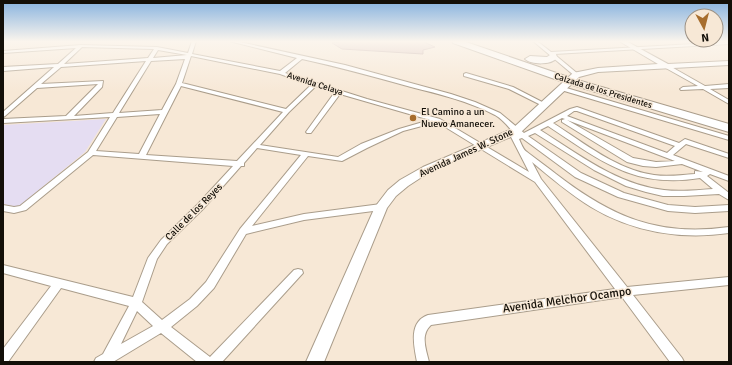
<svg xmlns="http://www.w3.org/2000/svg" width="732" height="365" viewBox="0 0 732 365" font-family="Signika,sans-serif">
  <rect width="100%" height="100%" fill="#f7e8d6"/>
  <path fill="#e5ddf2" d="M106,119L85,152L18,207L3,204V125Z"/>
  <path fill="#dbc2bd" stroke="#b79f9b" d="M344,41H426V43L435,47L423,50V54L342,49L332,43Z"/>
  <g fill="none" stroke-linecap="round" stroke-linejoin="round">
    <g stroke="#aa9d8b" stroke-width="2">
      <g id="street">
        <path d="M192,41H196L192,54L280,71L297,58L229,41H235L345,65L451,94L475,102L500,113L524,133L570,109L577,107L679,143L685,139L729,154V158L686,144L673,155L729,176V181L710,174L707,176L729,193V200L719,194L684,196H663L646,192L626,186L594,170L535,133L528,136L581,173L624,193L668,205L695,207L729,205V211L695,213L668,211L618,197L575,177L522,138L519,139C521,143 523,150 527,152C536,159 546,166 556,174C612,217 658,237 729,227V233C681,240 632,232 591,207C570,194 551,178 532,162L541,179L627,287L729,277V285L633,295L682,358L684,362H670L622,297L431,325C420,335 426,349 429,362H417C414,346 408,322 428,315L615,289L535,182L437,122L403,131L367,148L342,161L308,156L252,226L304,214L381,204L385,207L381,210L304,220L246,234L214,288L197,306L171,327L210,357L294,270L298,269L302,270L303,273L222,362H197L161,333L113,362H94L96,358L103,354L129,306L61,288L8,362H3V349L51,286L3,273V265L133,297L148,258L161,240L197,205L233,166L93,155L26,210L14,213L3,211V205L14,207L20,206L88,152L110,117L3,123V119L66,116L98,84L37,88L5,116L3,117V112L54,67L3,71V67L58,64L76,48L3,53V51L81,45L157,47L188,53ZM82,47L154,49L148,58L64,64ZM158,50L187,55L153,58ZM191,56L280,74L311,85L286,109L182,83ZM185,59L176,84L162,110L119,113L151,61ZM302,59C339,67 375,77 411,87C439,94 468,101 495,115C502,119 507,125 512,131L509,133L529,172L440,119L367,99L285,73ZM146,61L113,113L74,116L102,87L103,81L41,84L61,67ZM181,86L283,112L237,161L146,155ZM316,86L335,92L306,132L307,133H311L340,94L430,120L399,129L361,144L338,157L260,145L289,112ZM574,111H577L675,146L667,153L567,116ZM160,114L139,154L96,151L117,117ZM562,118L565,119L562,120V122L627,162L643,166L656,167L682,164L703,172L695,171V174C681,175 668,177 654,175C617,170 584,143 553,123ZM567,120L675,161L656,162L633,158ZM548,126C600,160 633,189 700,178L713,189C697,190 680,192 664,190C618,185 578,154 540,130ZM257,148L301,155L240,229L206,282L190,299L162,320L142,302L157,259L167,244L203,209L241,166H244V163ZM137,311L153,326L121,344Z"/>
        <path d="M533,41H537L551,52L729,42V44L554,54L578,74V76L576,77Z"/>
        <path d="M664,65H668L705,86L729,84V88L710,89L729,100V104L703,89L681,90L680,89L683,87L698,86L664,67Z"/>
        <path d="M466,73L513,87L546,104L545,105H541L509,89L464,76V74Z"/>
        <path d="M563,87L729,136V140L561,90L560,89Z"/>
      </g>
    </g>
    <g stroke="#aa9d8b" stroke-width="2">
      <path id="secondary" d="M619,41H626L668,64L729,61V65L598,72L579,77L520,133L431,171L408,186L396,196L387,208L324,362H306L375,207L388,190L400,180L423,167L512,129L573,73L598,68L658,64Z"/>
    </g>
    <g stroke="#aa9d8b" stroke-width="2">
      <g id="highway">
        <path d="M452,41H463L574,79L729,124V132L566,83L453,43Z"/>
        <path d="M553,53L556,54L557,58C551,65 532,65 525,59L530,56L547,57Z"/>
      </g>
    </g>
    <use href="#street" fill="#fff" fill-rule="evenodd"/>
    <use href="#secondary" fill="#fff" fill-rule="evenodd"/>
    <use href="#highway" fill="#fff" fill-rule="evenodd"/>
  </g>
  <linearGradient id="sky" x2="0" y2="1"><stop stop-color="#86b2df"/><stop offset="0.45" stop-color="#fbf5ed"/><stop offset="1" stop-color="#fbf5ed" stop-opacity="0"/></linearGradient>
  <rect width="732" height="92" fill="url(#sky)"/>
  <circle fill="#a76d2d" stroke="#f7e8d6" stroke-width="1.5" cx="413" cy="118" r="4"/>
  <g text-anchor="middle" dominant-baseline="central" stroke-width="3" stroke-linejoin="round" paint-order="stroke">
    <g font-size="9" fill="#130f08" stroke="#f7e8d6">
      <text transform="translate(315 84) rotate(18)">Avenida Celaya</text>
      <text transform="translate(603 91) rotate(17)">Calzada de los Presidentes</text>
    </g>
    <g font-size="10" fill="#130f08" stroke="#f7e8d6" text-anchor="start">
      <text x="421" y="112">El Camino a un<tspan x="421" dy="12">Nuevo Amanecer.</tspan></text>
    </g>
    <g font-size="10" fill="#130f08" stroke="#f7e8d6">
      <text transform="translate(466 153) rotate(-25)">Avenida James W. Stone</text>
      <text transform="translate(194 212) rotate(-45)">Calle de los Reyes</text>
    </g>
    <g font-size="12" fill="#130f08" stroke="#f7e8d6">
      <text transform="translate(567 300) rotate(-8)">Avenida Melchor Ocampo</text>
    </g>
  </g>
  <rect width="732" height="365" fill="none" stroke="#130f08" stroke-width="8"/>
  <g transform="translate(704 28) rotate(173)"><circle r="19" fill="#f7e8d6" stroke="#9c9184"/>
  <path d="M0-3L7 15L0 10L-7 15Z" fill="#a76d2d"/>
  <text y="-6" font-size="11" font-weight="bold" text-anchor="middle" fill="#130f08">N</text>
  </g>
</svg>
